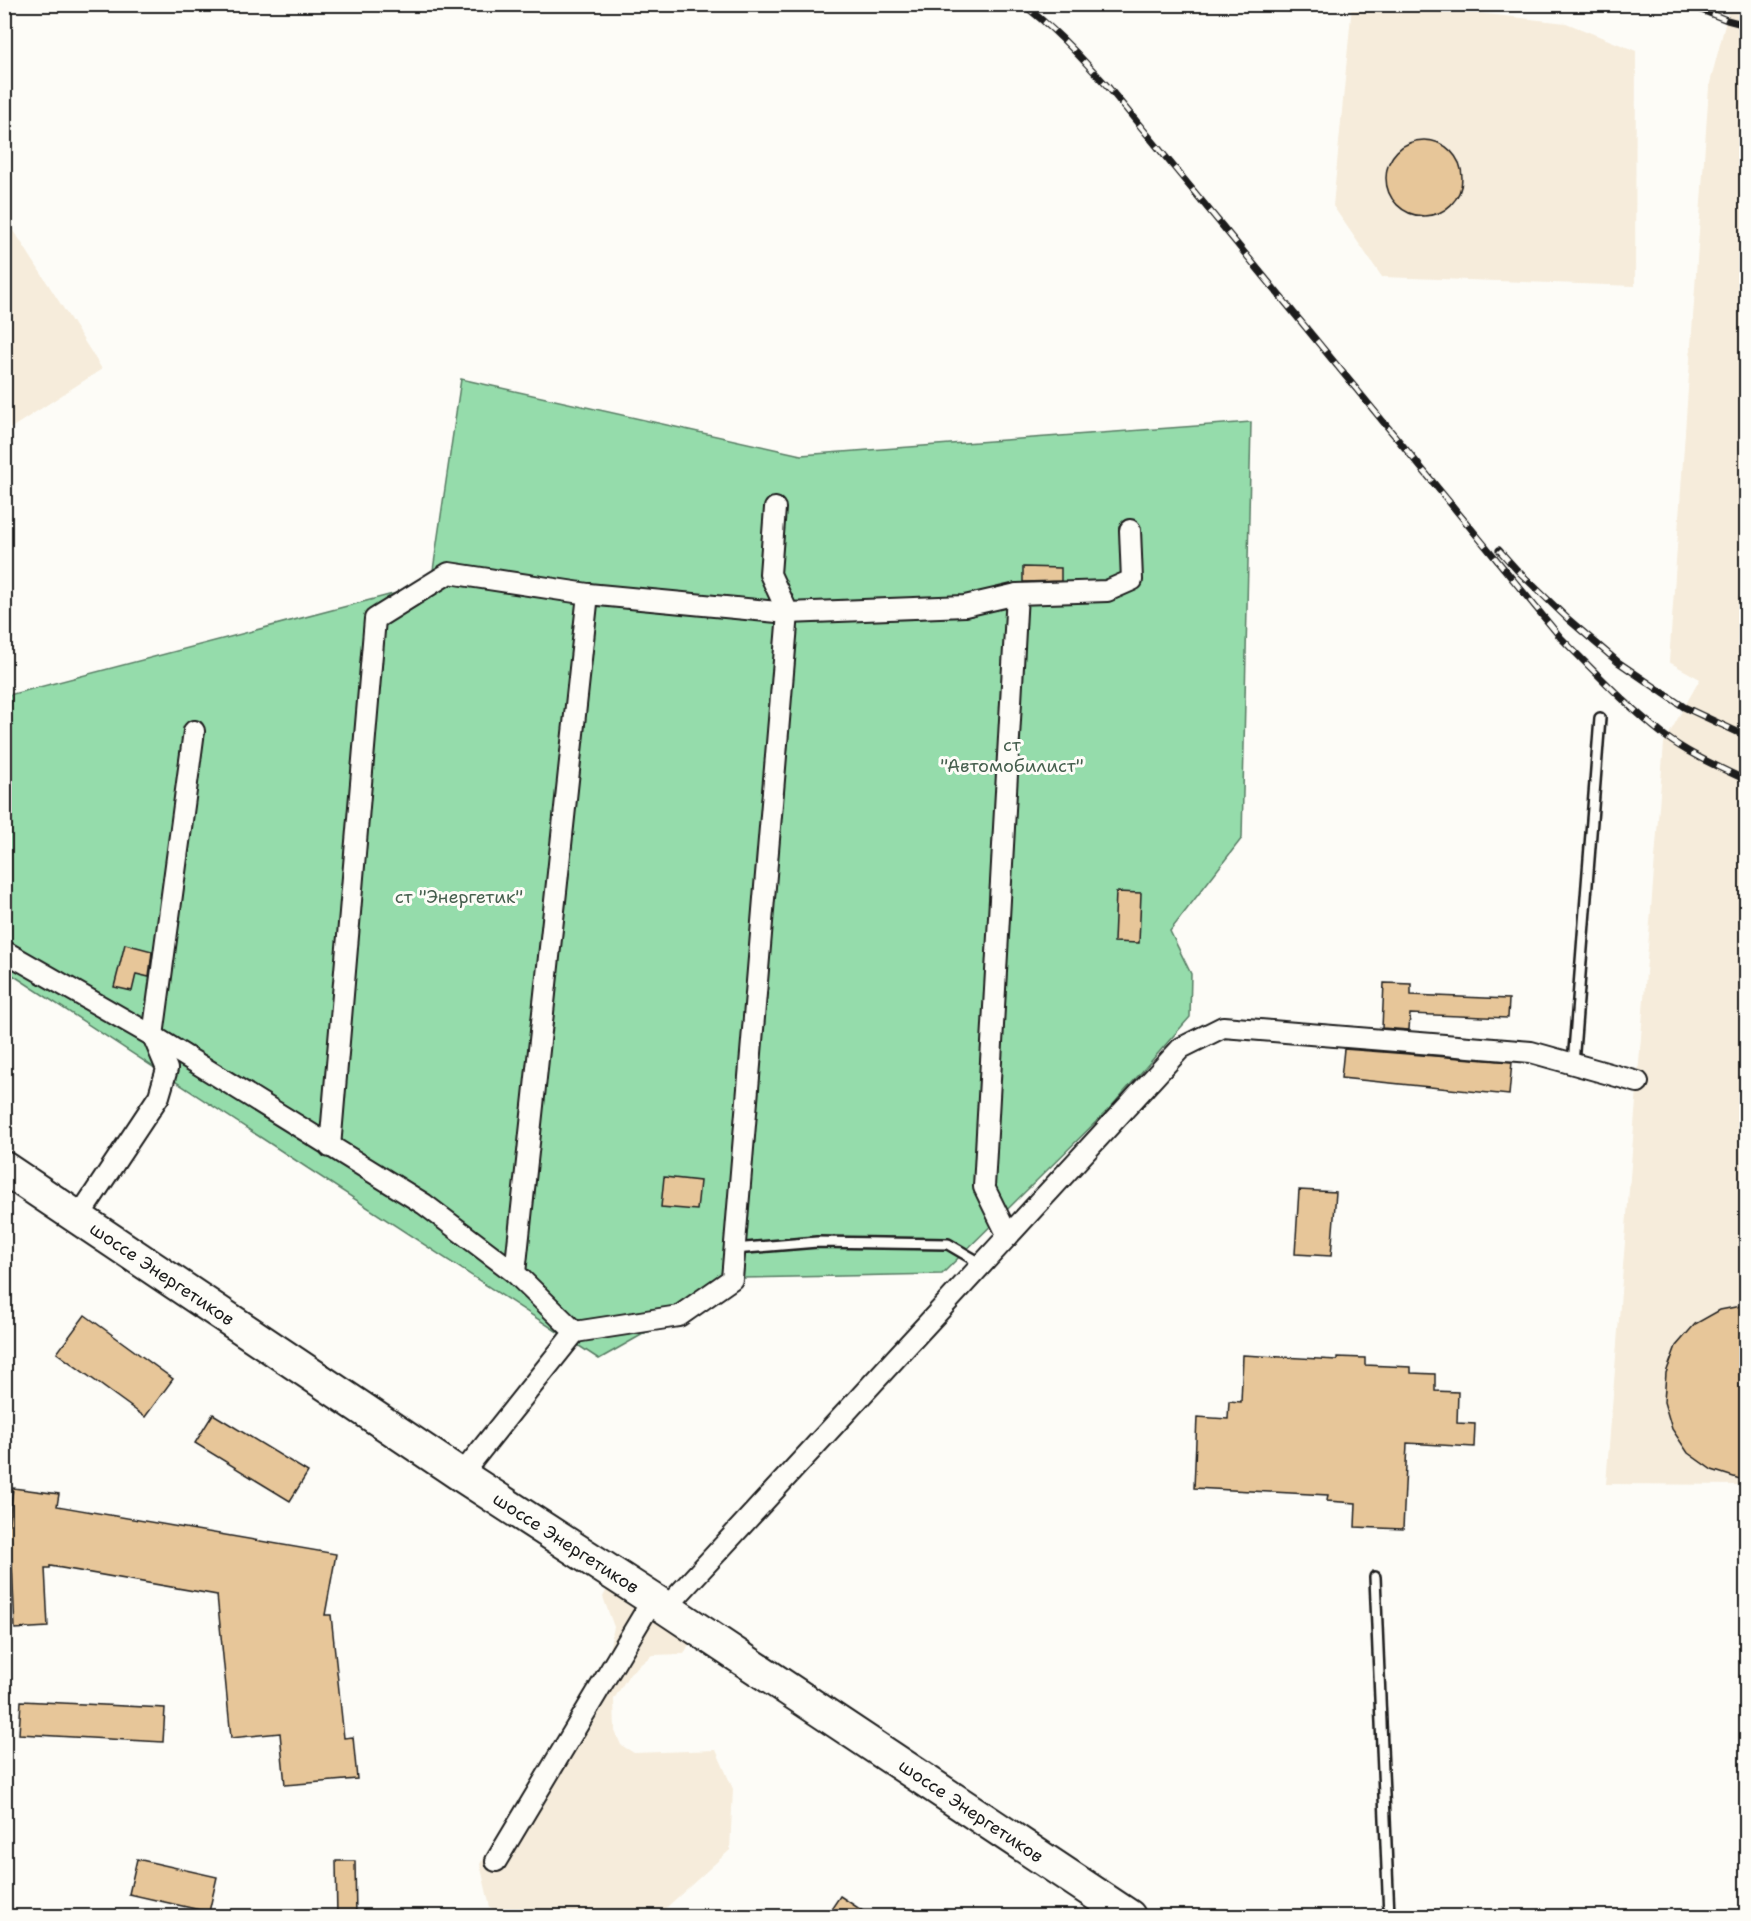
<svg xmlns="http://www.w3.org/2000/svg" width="1751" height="1921" viewBox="0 0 1751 1921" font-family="'Shantell Sans',sans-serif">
  <rect width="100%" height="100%" fill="#fdfcf7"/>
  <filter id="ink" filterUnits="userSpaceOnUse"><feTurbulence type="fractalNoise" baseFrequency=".0167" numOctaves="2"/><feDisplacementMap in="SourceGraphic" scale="12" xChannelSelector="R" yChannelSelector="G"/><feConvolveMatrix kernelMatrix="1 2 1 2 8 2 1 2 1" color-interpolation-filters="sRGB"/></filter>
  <g filter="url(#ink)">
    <g fill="#f6ecdb">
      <path d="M1352,5H1407L1566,23L1636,51L1635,286L1382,277L1333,206Z"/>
      <path d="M1730,5H1746V1485L1606,1484L1664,743L1700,679L1669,662L1709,87Z"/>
      <path d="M4,215L102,369L5,432H4Z"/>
      <path d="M607,1589L690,1642L684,1654L652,1655L630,1673L614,1699L615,1731L621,1745L634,1753L716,1750L733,1789L730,1850L657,1916H505L490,1907L480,1864L607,1659L614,1627L603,1597Z"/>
    </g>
    <path fill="#95dcab" stroke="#587c64" stroke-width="1.5" d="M461,379L801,455L1251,422L1242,838L1170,931L1191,974L1190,1017L1109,1109L942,1274L742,1278L599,1359L5,970V696L431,584Z"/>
    <g fill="#e7c699" stroke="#1c1c1c" stroke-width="1.5">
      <circle cx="1424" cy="178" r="38"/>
      <path d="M1023,567L1061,568V581L1023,582Z"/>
      <path d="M1116,892L1141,893L1139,943L1114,942Z"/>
      <path d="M125,944L152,951L149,977L136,974L132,991L114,987Z"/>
      <path d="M1384,983L1411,984V995L1509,999L1508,1018L1410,1014L1409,1030L1382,1028Z"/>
      <path d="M1344,1049L1512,1062L1509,1095L1341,1078Z"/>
      <path d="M664,1177L700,1181L697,1210L661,1207Z"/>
      <path d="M1299,1190L1336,1192L1331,1256L1295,1254Z"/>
      <path d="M1746,1305V1481L1712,1470L1688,1453L1672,1429L1664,1402L1666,1373L1676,1346L1695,1324L1720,1310Z"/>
      <path d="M85,1315L173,1379L145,1417L57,1353Z"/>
      <path d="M1243,1355L1337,1360V1357L1365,1358V1365L1411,1367V1373L1435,1374V1391L1458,1392L1457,1423L1475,1424L1474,1447L1407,1443L1403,1529L1355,1527L1356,1503L1327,1501L1328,1495L1194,1488L1197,1417L1228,1419L1229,1401L1241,1402Z"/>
      <path d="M213,1414L308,1472L290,1501L195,1443Z"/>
      <path d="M13,1488L59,1494L57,1506L336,1554L325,1615H331L344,1738L353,1737L357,1779L285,1785L280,1733L231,1738L217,1595L50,1566V1568H45L48,1627L15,1629L12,1563H4Z"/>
      <path d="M21,1701L165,1708L163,1742L19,1734Z"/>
      <path d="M137,1859L217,1877L209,1912L129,1894Z"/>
      <path d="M336,1861H355L356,1917H337Z"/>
      <path d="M840,1896L872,1917H826Z"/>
    </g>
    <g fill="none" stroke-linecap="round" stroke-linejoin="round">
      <g stroke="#1c1c1c" stroke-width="14">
        <g id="lane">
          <path d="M1573,1064L1600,718"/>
          <path d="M734,1249L817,1242L948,1244L982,1264"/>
          <path d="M1375,1577L1389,1916"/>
        </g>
      </g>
      <g stroke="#1c1c1c" stroke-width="24">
        <g id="street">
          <path d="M4,951L153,1036L424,1204L515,1273"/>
          <path d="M330,1147L375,619L449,573L588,594L788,613L965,606L1017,594L1107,591L1132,580L1130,530"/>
          <path d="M78,1218L159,1096L167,1069L153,1036L194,731"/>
          <path d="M1008,1236L984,1187L1017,594"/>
          <path d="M575,1332L679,1316L732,1279L788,613L770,574L775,508"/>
          <path d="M461,1475L575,1332L515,1273L588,594"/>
          <path d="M666,1608L1181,1048L1223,1027L1531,1052L1638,1082"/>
          <path d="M496,1861L653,1599"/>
        </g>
      </g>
      <g stroke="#1c1c1c" stroke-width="36">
        <path id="primary" d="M4,1168L461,1475L666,1608L1129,1916"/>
      </g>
      <use href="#lane" stroke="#fdfcf7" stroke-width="9"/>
      <use href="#street" stroke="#fdfcf7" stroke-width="20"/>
      <use href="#primary" stroke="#fdfcf7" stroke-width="32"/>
      <g stroke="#1c1c1c" stroke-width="7">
        <g id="rail">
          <path d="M1022,4C1055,28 1082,59 1109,88L1561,638C1595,672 1628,707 1665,736C1690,755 1719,767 1746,780"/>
          <path d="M1686,4L1727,20L1746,25"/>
          <path d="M4,6L8,4"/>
          <path d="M1499,550L1517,570L1568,619L1618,662L1684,707L1746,736"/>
        </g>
      </g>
      <use href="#rail" stroke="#fdfcf7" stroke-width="4.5" stroke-dasharray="14" stroke-linecap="butt"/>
    </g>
  </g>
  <g text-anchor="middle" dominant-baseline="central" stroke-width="6" stroke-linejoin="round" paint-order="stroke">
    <g font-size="18" fill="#465f4e" stroke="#fdfcf7">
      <text x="1012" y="745">ст<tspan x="1012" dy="21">"Автомобилист"</tspan></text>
      <text x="459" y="897">ст "Энергетик"</text>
    </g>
    <g font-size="18" fill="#1c1c1c" stroke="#fdfcf7">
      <text transform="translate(162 1274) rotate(34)">шоссе Энергетиков</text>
      <text transform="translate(566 1543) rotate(33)">шоссе Энергетиков</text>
      <text transform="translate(971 1811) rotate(34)">шоссе Энергетиков</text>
    </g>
  </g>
  <rect width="1751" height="1921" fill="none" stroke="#fdfcf7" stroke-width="24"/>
  <rect x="12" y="12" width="1727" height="1897" fill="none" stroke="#1c1c1c" stroke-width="2" filter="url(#ink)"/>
</svg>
